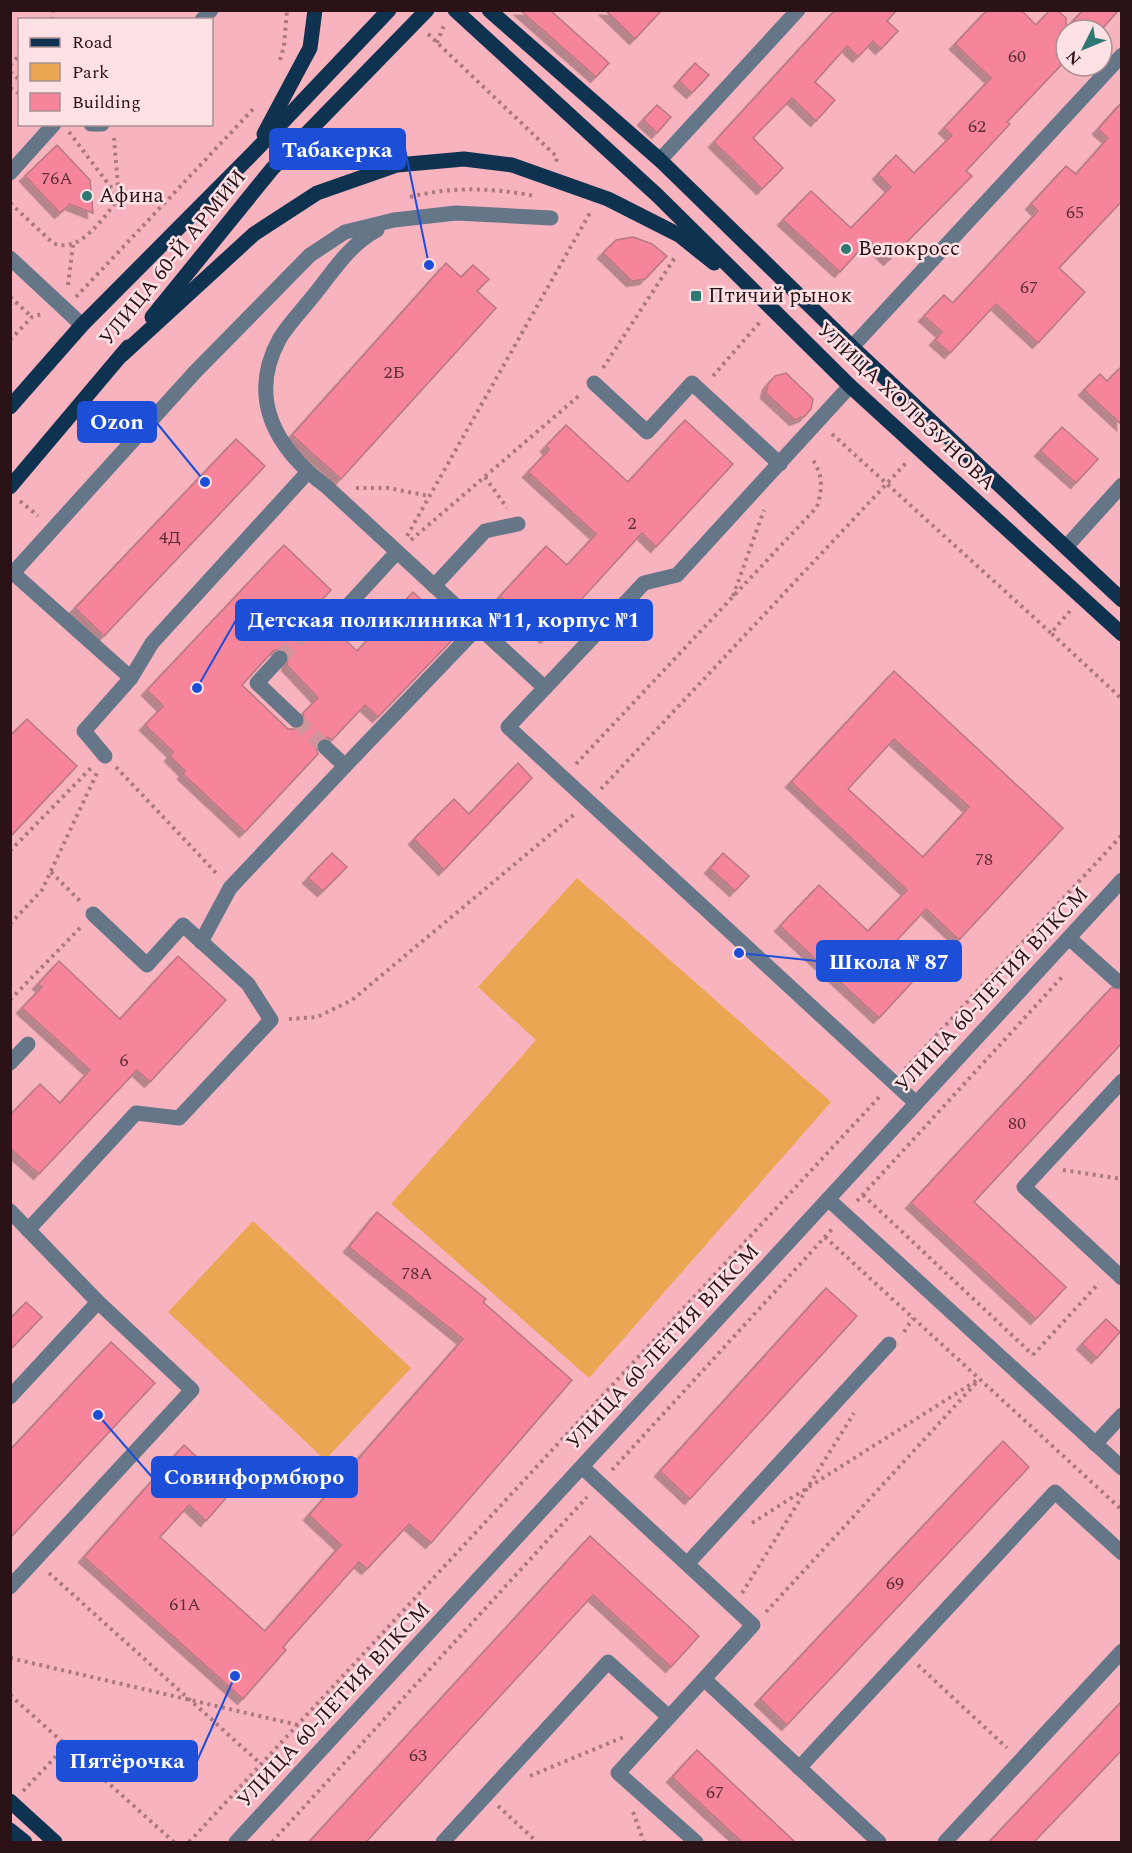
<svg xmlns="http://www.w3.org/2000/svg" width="1132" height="1853" viewBox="0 0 1132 1853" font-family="Spectral,serif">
  <defs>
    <filter id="shadow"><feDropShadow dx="-5.5" dy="5.5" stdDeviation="0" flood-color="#0004"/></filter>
  </defs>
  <rect width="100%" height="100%" fill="#f8b4be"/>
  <g fill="#eaa652">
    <path d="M577,878L831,1102L589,1378L391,1204L536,1040L478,987Z"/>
    <path d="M253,1221L411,1368L325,1460L168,1312Z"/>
  </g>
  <g fill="#f6849a" stroke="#b77882" stroke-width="1.5" fill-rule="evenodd" filter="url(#shadow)">
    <path d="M520,10H550L609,63L596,77Z"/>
    <path d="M605,10H662L635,39Z"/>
    <path d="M835,10H897L887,21L898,31L881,49L873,41L858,57L847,46L815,82L835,100L816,121L792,98L753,138L783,168L762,189L714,142Z"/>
    <path d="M987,10H1021L1036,25L1050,10H1057L1066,18V29L1083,10H1119L1101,30H1066V60L1007,122L1010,124L966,171L972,176L889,260L869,240L840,272L783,220L811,191L851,228L891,187L878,174L896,155L914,173L952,135L944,128L991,78L955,44Z"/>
    <path d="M695,63L709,75L692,93L679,81Z"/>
    <path d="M1122,102V201L1059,268L1085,292L1038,343L996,304L950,353L935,340L942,332L924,316L944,295L953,303L1038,211L1031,204L1066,166L1076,174L1108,138L1098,129Z"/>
    <path d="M657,105L671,117L657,133L643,120Z"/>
    <path d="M57,145L90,180L93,213L70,204L60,213L25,176Z"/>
    <path d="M633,237L652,244L667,256L645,279L632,281L603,253L616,240Z"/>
    <path d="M446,263L461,277L473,265L489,279L477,291L496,308L341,479L292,435Z"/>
    <path d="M1122,366V425L1084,390L1100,374L1107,381Z"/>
    <path d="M786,373L813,399L811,409L805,416L795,420L766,393L768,384L775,376Z"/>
    <path d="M685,420L733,464L656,547L642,533L546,638L500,596L546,546L567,565L596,534L528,472L549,450L546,446L566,425L628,482Z"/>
    <path d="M1062,427L1098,459L1076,483L1040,451Z"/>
    <path d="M236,439L265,466L104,636L75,608Z"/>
    <path d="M284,545L331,590L311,612L312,622L317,625L329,624L357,651L413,592L458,634L378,717L365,705L332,740L327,737L318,740L315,745L318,754L245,832L183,774L185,771L170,756L173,752L145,725L163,706L147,690ZM282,648L289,655L287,665L318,698L303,713L305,723L298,729H288L242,685L273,651Z"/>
    <path d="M894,671L1063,828L959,940L926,909L888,950L917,977L879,1018L780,926L819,885L868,931L907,890L791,782ZM894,739L969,807L923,857L848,789Z"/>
    <path d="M27,719L77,766L10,837V736Z"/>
    <path d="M518,763L532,778L444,870L414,839L454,799L469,814Z"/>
    <path d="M332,853L347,867L323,891L308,878Z"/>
    <path d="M723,853L749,876L735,891L710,868Z"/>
    <path d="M178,956L226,1000L150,1082L137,1070L39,1174L10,1148V1115L40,1084L60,1103L90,1070L22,1008L42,987L38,984L59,961L120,1019Z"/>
    <path d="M1111,988L1122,989V1043L974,1202L1066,1287L1036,1319L911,1203Z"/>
    <path d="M377,1212L486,1299L483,1302L572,1380L431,1543L409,1524L367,1569L359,1562L283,1647L286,1650L243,1699L84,1557L184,1445L233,1490L206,1521L189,1505L160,1537L265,1631L341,1545L309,1515L463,1339L349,1247Z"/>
    <path d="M826,1288L857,1316L690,1499L660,1471Z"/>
    <path d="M26,1302L42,1317L10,1350V1319Z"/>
    <path d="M1106,1319L1120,1332L1097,1358L1082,1344Z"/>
    <path d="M111,1342L155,1383L10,1538V1450Z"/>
    <path d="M1003,1441L1029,1467L787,1725L760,1699Z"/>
    <path d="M590,1536L699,1636L671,1667L593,1595L366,1842H309Z"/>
    <path d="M1122,1701V1750L1034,1842H989Z"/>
    <path d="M697,1750L795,1842H742L705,1808L672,1777Z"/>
  </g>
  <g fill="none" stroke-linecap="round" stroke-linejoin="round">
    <g stroke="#cf949c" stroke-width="15" stroke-dasharray="15 8" stroke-linecap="butt">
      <path d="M280,658L320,616"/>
      <path d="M296,720L325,747"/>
    </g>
    <g stroke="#ab787f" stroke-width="4" stroke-dasharray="3 4.5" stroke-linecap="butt">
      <path d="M52,20L53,10"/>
      <path d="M428,34L557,157L556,163"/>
      <path d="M437,43L444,25"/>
      <path d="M280,60L284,46L287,10"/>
      <path d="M10,65L20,55"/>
      <path d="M10,72L20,80"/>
      <path d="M10,88L20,94"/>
      <path d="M69,132L119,198"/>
      <path d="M410,197C452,186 493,188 535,196"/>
      <path d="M10,203L53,243C80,255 103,217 119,199L114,138"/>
      <path d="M68,285L73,245"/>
      <path d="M10,297L32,317"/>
      <path d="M76,297L256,106"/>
      <path d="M10,340L32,317L42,314"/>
      <path d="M603,368L676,256"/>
      <path d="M713,376L760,322"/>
      <path d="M832,434L1051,633"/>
      <path d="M485,477L507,508"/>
      <path d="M356,488H388L429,496"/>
      <path d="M20,501L38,516"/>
      <path d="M407,536L591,211"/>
      <path d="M411,540L581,394"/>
      <path d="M733,596L764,510"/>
      <path d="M1070,611L1051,633L1122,699"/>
      <path d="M576,764L817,507C823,486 823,475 811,457"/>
      <path d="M116,767L218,875"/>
      <path d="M601,789L907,462"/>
      <path d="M10,851L91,768"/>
      <path d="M51,872L80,901"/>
      <path d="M10,924L42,890L97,773"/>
      <path d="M10,1000L80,928"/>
      <path d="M289,1019L317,1017L352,1000L576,813"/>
      <path d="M905,1069L1122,835"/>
      <path d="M1063,1170L1122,1179"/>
      <path d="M863,1195L1033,1355"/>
      <path d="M857,1201L1062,977"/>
      <path d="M825,1237L1122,1510"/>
      <path d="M904,1332L913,1318"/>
      <path d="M1033,1355L1099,1283"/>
      <path d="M612,1470L834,1227"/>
      <path d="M752,1523L979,1379"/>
      <path d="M49,1573L261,1764"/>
      <path d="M742,1593L854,1413"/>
      <path d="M766,1612L976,1383"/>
      <path d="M10,1658L298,1725"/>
      <path d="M918,1665L1007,1748"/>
      <path d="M10,1695L174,1842"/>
      <path d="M530,1776L626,1736"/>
      <path d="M23,1791L66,1746"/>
      <path d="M498,1806L537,1842"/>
      <path d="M633,1812L644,1842"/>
      <path d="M189,1842L882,1094"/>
      <path d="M272,1842L587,1497"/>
    </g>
    <g stroke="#647688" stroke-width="15">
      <path d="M202,20L211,10"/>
      <path d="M91,124H102"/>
      <path d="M660,160L798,10"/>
      <path d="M10,173L54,124"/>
      <path d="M377,230C348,246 335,269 314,295C303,309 289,323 280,338C246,399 277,450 327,487L545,688"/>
      <path d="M10,258L82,325"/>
      <path d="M852,347L1122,55"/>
      <path d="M594,383L647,432L692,383L780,464"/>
      <path d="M850,386L677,575L644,583L508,727L916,1103"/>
      <path d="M1066,547L1122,485"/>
      <path d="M10,571L13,573L195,372L310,255L345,232L394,220L456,213L551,218"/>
      <path d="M10,575L13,573L131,678"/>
      <path d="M434,586L485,531L518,524"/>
      <path d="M320,616L342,612L397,552"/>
      <path d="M280,658L257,683L296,720"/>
      <path d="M105,756L84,731L131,678L152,643L307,473"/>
      <path d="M345,766L478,627"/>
      <path d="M1069,938L1117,981"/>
      <path d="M201,942L230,888L345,766L325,747"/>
      <path d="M10,1063L28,1044"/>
      <path d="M1122,1081L1024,1187L1122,1278"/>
      <path d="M828,1199L1122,1468"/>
      <path d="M10,1211L98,1302"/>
      <path d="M28,1230L136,1113L179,1118L271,1020L248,984L183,925L147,965L93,914"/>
      <path d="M10,1397L98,1302L192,1390L10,1587"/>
      <path d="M1095,1444L1122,1415"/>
      <path d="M582,1467L753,1625L704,1679L879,1842"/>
      <path d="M687,1564L889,1344"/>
      <path d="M799,1768L1055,1492L1122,1553"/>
      <path d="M236,1842L1122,880"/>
      <path d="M443,1842L608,1662L669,1717"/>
      <path d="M696,1842L618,1773L704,1679"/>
      <path d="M945,1842L1122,1651"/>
    </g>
    <g stroke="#103251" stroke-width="15">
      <path d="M455,10L658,196L850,386L1122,634"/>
      <path d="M489,10L660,160L852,347L1122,600"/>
      <path d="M264,134L310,48L315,10"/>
      <path d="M152,317L272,169L427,10"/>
      <path d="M122,355L254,234L317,193L397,165L464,159L512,165L608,199L679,235L714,263"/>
      <path d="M10,407L82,325L255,151L389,10"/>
      <path d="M10,487L128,347"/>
      <path d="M10,1801L55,1842"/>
      <path d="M10,1830L25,1842"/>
    </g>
  </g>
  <g fill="#2e7772" stroke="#fee1e5" stroke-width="2">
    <circle cx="87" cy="196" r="6"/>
    <circle cx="846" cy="249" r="6"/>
    <rect x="690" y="290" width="12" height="12" rx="3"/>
  </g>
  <g text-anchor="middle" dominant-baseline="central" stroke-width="5" stroke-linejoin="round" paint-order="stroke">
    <g font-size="18" fill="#5d2e37">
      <text x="1017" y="56">60</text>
      <text x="977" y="126">62</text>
      <text x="57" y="178">76А</text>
      <text x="1075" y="212">65</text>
      <text x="1029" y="287">67</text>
      <text x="394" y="372">2Б</text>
      <text x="632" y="523">2</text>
      <text x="170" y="537">4Д</text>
      <text x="984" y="859">78</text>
      <text x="124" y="1060">6</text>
      <text x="1017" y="1123">80</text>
      <text x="417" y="1273">78А</text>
      <text x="895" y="1583">69</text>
      <text x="185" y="1604">61А</text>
      <text x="418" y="1755">63</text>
      <text x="715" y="1792">67</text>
    </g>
    <g font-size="21" fill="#2a1216" stroke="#fee1e5" text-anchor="start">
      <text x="99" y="196">Афина</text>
      <text x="858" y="249">Велокросс</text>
      <text x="708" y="296">Птичий рынок</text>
    </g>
    <g font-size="21" fill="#2a1216" stroke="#fee1e5">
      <text transform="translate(173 258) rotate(-51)">УЛИЦА 60-Й АРМИИ</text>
      <text transform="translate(906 407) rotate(43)">УЛИЦА ХОЛЬЗУНОВА</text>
      <text transform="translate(992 990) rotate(-47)">УЛИЦА 60-ЛЕТИЯ ВЛКСМ</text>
      <text transform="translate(663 1347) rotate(-47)">УЛИЦА 60-ЛЕТИЯ ВЛКСМ</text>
      <text transform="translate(334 1705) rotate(-47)">УЛИЦА 60-ЛЕТИЯ ВЛКСМ</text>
    </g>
  </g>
  <path fill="none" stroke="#1d4ed8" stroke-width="2" d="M429 265L405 149M205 482L156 422M197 688L236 620M739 953L817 961M98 1415L152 1477M235 1676L197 1761"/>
  <g fill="#1d4ed8" stroke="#fee1e5" stroke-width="2">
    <circle cx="429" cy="265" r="6"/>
    <circle cx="205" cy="482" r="6"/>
    <circle cx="197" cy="688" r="6"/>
    <circle cx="739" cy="953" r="6"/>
    <circle cx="98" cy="1415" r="6"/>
    <circle cx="235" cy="1676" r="6"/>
  </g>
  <g fill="#1d4ed8" stroke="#1d4ed8" stroke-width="2">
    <rect x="270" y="129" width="135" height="40" rx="6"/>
    <rect x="78" y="402" width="78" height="40" rx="6"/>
    <rect x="236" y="600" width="416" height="40" rx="6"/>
    <rect x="817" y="941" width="144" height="40" rx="6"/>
    <rect x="152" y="1457" width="205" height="40" rx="6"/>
    <rect x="57" y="1741" width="140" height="40" rx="6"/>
  </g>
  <g font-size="22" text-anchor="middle" font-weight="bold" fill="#fff">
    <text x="337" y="157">Табакерка</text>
    <text x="117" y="429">Ozon</text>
    <text x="444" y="627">Детская поликлиника №11, корпус №1</text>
    <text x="889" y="969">Школа № 87</text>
    <text x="254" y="1484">Совинформбюро</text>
    <text x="127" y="1768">Пятёрочка</text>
  </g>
  <rect width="1132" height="1853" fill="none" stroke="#2a1216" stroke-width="24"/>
  <rect x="18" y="18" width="195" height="108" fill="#fee1e5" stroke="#a98e92" stroke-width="1.5"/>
  <rect x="30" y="38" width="30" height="9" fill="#103251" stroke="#a98e92" stroke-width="1.5"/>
  <text x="72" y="48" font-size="18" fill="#2a1216">Road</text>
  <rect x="30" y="63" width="30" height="18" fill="#eaa652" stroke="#a98e92" stroke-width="1.5"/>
  <text x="72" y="78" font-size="18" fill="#2a1216">Park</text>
  <rect x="30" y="93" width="30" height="18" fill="#f6849a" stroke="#a98e92" stroke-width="1.5"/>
  <text x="72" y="108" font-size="18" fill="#2a1216">Building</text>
  <g transform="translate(1084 48) rotate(227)"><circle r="28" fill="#fee1e5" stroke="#a98e92" stroke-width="1.5"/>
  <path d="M0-4.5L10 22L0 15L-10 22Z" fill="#2e7772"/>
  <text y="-9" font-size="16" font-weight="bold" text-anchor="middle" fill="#2a1216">N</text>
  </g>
</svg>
